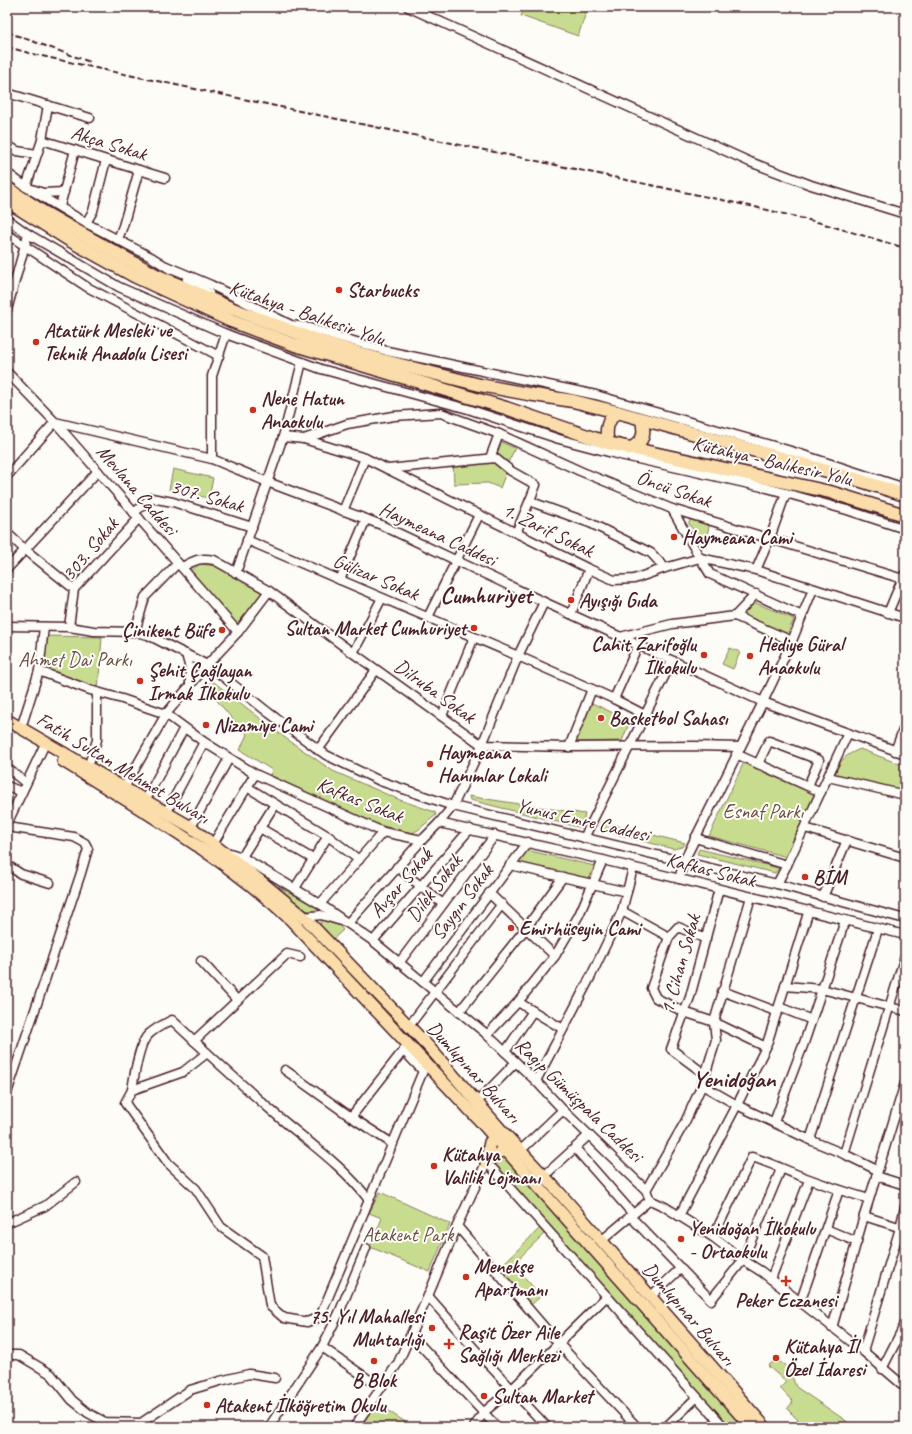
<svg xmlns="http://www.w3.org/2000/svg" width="912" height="1434" viewBox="0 0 912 1434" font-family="Caveat,sans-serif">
  <rect width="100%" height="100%" fill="#fdfcf7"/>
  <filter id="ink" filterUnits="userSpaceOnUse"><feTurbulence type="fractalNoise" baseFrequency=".025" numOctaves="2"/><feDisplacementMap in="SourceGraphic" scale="8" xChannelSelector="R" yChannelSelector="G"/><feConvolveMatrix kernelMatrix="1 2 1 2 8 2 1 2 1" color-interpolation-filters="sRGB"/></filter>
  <g filter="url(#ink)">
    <g fill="#c8dc90" stroke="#897e5e">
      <path d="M525,7H588L578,36L521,16Z"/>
      <path d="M498,441L515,448L506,467L492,456Z"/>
      <path d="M490,459L507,470L500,488L488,483L454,484L453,463Z"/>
      <path d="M173,469L213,478L209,498L169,490Z"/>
      <path d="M693,518L710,524L704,544L689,524V521Z"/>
      <path d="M200,564L216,566L263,593L238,626L190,571Z"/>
      <path d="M751,601L794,619L787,635L738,615Z"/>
      <path d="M46,636L102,637L98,691L41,669Z"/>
      <path d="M730,648L740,652L733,669L722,664Z"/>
      <path d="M210,679L284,737L333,771L400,800L435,812L436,815L418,830L412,833L398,830L359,819L270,775L272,770L240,750L247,734L235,722L204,685Z"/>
      <path d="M592,703L630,721L622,741L573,742Z"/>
      <path d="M860,749L905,766V792L835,774C840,759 846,755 860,749Z"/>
      <path d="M745,760L816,793L787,857L709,836Z"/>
      <path d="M469,796L480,798L585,814L582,828L470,800Z"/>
      <path d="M601,822L685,843L682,847L673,849L601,830L599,826Z"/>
      <path d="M699,849L779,868L775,873L697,854Z"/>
      <path d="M526,850L599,867L593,879L518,863Z"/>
      <path d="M278,886L321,910V912L303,910Z"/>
      <path d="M322,917L337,923L343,930L333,939L320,927Z"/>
      <path d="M502,1156L506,1158L743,1427H726L493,1164Z"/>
      <path d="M380,1192L450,1224L430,1272L370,1247L382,1218L369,1213Z"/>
      <path d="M540,1228L545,1233L513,1264L541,1296L531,1305L498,1269Z"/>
      <path d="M773,1362H780L789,1368L796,1387L845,1420L853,1427H805L787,1409L793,1402L780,1388L786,1382L768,1366Z"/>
      <path d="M376,1403L413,1427H361Z"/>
    </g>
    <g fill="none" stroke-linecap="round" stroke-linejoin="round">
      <g stroke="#4a1f2b" stroke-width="11">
        <g id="minor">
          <path d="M408,7L750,162L811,185L905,214"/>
          <path d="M7,93L90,118"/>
          <path d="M48,105L42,140L26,187L43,193L64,192"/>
          <path d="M42,140L165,178"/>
          <path d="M7,145L17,151L37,154"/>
          <path d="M7,173L26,187L86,223L151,257L170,269"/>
          <path d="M60,206L75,150"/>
          <path d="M7,219L28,234L119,287L226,334L321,369L468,409L559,439L620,455L767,488L847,510L905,529"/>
          <path d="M86,223L93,211L106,160"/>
          <path d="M7,234L87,287L219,356"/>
          <path d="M118,239L123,226L139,170"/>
          <path d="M166,266L211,285L291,325L306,327L387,351L596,395L791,451L905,488"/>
          <path d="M187,279L209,293"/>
          <path d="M7,310L28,234"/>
          <path d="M7,372L55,422L238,632"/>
          <path d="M283,437L304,439L365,458L589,569L614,580L634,579L665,568L700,558L756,570L905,618"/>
          <path d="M304,439L347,424L394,416L441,413L499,434L580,471L672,509L903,579"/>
          <path d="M490,458L499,434"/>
          <path d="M212,459V376L226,334"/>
          <path d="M388,469L495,458L511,471L536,485L530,500L537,504L590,523L651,553L665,568"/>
          <path d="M7,476L55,422L212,459L270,483L379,524L544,602L763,702L905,754"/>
          <path d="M672,509L700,558L710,574L802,616"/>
          <path d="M343,511L365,458"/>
          <path d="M134,513L151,498L173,502L252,527"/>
          <path d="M7,533L22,547L74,589"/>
          <path d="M516,533L530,500"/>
          <path d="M247,540L518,656L614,699L645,715"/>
          <path d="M182,567C194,561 199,557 214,560L269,591L353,653L482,745L569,747L694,746L739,747"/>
          <path d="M7,569L98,471"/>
          <path d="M756,570L770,538L786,493"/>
          <path d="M236,573L283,437L302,362"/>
          <path d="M340,580L366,519"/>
          <path d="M888,613L904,575"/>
          <path d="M571,614L589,569"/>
          <path d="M735,616L756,594"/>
          <path d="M428,617L479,515"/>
          <path d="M7,626L69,627L94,631L135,632L148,635L211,667L269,713L326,755L380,781L453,806L777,884L905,919"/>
          <path d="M69,627L74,589L139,518"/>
          <path d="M135,632L145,597L178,563"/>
          <path d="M620,637L672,624L735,616L792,641"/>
          <path d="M353,653L382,598"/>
          <path d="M186,654L190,669V684"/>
          <path d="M39,671L90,690L122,699L166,714L204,742L255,774L383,832L422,840"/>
          <path d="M614,699L638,645"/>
          <path d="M442,716L474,637"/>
          <path d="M21,728L39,671L44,627"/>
          <path d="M569,747L592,689"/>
          <path d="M318,750L376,670"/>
          <path d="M895,751L905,725"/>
          <path d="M736,754L821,792"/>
          <path d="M758,764L769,741L819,760L808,786"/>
          <path d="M88,767L97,740V692"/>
          <path d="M7,768L26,783"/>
          <path d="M828,777L905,795"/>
          <path d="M7,786L22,792"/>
          <path d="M247,787L328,836L359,860"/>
          <path d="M124,788L166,714L207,665L238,632L269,591"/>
          <path d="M145,801L184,728"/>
          <path d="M166,813L204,742"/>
          <path d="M439,823L453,806L482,745L518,656L544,602"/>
          <path d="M7,824L43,748"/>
          <path d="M7,827L74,837L85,843L88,849L81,873L7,1093"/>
          <path d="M191,827L229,758"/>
          <path d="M260,828L313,859"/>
          <path d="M805,828L905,858"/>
          <path d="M584,838L672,661"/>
          <path d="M695,838L787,865"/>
          <path d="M213,844L255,774"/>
          <path d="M227,852L242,857L320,904L373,941L484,1032L536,1081L563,1110L646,1190L650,1200L665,1207L713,1237L743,1260L762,1272L863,1351L905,1387"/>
          <path d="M242,857L275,804"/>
          <path d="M7,865L21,874L50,883"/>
          <path d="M510,865L627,892"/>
          <path d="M397,867L443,904"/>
          <path d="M679,879L684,861L763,702L792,641L813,589"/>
          <path d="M777,884L787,865L848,733"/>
          <path d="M295,888L328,836"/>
          <path d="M489,893L555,956"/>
          <path d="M823,897L847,840"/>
          <path d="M320,904L383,832"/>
          <path d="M622,911L669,937L678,927L706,939"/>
          <path d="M304,917L321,915L348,923L422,840L439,823L603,860L905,935"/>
          <path d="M669,937L651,988L656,998L684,1012L714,1022L766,1047"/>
          <path d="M373,941L470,829"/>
          <path d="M201,961L237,1000"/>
          <path d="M399,963L495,835"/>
          <path d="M423,982L528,842"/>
          <path d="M785,986L822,989L905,1011"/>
          <path d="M722,991L778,1012"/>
          <path d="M518,1002L563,1029"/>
          <path d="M779,1007L812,1020"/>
          <path d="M459,1012L526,928L563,877"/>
          <path d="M409,1026L502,904"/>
          <path d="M487,1035L518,1002L555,956L579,915L603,860"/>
          <path d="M194,1041L287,954L300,957"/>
          <path d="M505,1052L533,1011"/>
          <path d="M207,1053L183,1072L132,1090L125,1103L168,1163L196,1189L221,1227L262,1256L270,1306L284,1318L307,1322L320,1317L423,1071L403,1050"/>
          <path d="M285,1070L351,1117L393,1144"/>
          <path d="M706,1075L671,1049L690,997L719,889"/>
          <path d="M536,1081L591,976L622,911L633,868"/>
          <path d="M702,1085L737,1105L810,1140L844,1154L877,1170"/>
          <path d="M132,1090C134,1077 139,1043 148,1035C155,1028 164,1024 172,1020C207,1053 243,1086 280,1118C311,1144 344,1167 369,1200"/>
          <path d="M477,1102L516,1062"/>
          <path d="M351,1117L406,1047"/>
          <path d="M774,1122L804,1043L845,921"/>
          <path d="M810,1140L878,929"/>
          <path d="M575,1148L633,1214"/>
          <path d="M520,1151L563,1110"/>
          <path d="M844,1154L905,956"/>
          <path d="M544,1176L589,1135"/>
          <path d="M876,1176L905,1185"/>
          <path d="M646,1190L685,1122L702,1085L716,1040L714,1022L751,897"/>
          <path d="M630,1216L711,1300L743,1260L781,1169"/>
          <path d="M679,1216L737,1105L766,1047L809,910"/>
          <path d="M864,1216L905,1229"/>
          <path d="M7,1223L45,1206L76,1182"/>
          <path d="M457,1226L559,1344L637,1427"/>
          <path d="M826,1229L857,1242"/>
          <path d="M713,1237L752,1157C768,1162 783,1169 798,1175C822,1184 845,1192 869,1199"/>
          <path d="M601,1241L650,1200"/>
          <path d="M771,1279L809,1180"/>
          <path d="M428,1296L478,1353L547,1427"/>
          <path d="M650,1297L681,1268"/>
          <path d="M800,1303L839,1190"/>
          <path d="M832,1328L864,1216L905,1083"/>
          <path d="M411,1335L497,1427"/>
          <path d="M322,1347L381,1388"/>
          <path d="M863,1351L900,1228L905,1207"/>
          <path d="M7,1355H19L51,1374L72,1400L88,1413L105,1422L141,1423L190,1390L220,1381L249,1374L275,1378"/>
          <path d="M882,1369L905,1324"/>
          <path d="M269,1427L322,1347L339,1313L366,1248"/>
          <path d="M354,1427L398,1363L428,1296L457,1226L486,1163L493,1169L724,1427"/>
          <path d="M474,1427L484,1412L512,1389L607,1296"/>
          <path d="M666,1427L697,1397"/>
        </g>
      </g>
      <g stroke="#4a1f2b" stroke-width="14">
        <g id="major">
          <path d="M7,720L191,827L258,879L304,917L428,1046L502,1131L557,1190L765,1427"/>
          <path d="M63,761C142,810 223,856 291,920L481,1122L751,1427"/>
          <path d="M500,1133L490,1142L486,1163L500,1152L509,1144"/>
        </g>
      </g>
      <g stroke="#4a1f2b" stroke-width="15">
        <g id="highway">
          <path d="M7,188L43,212L73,229L156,275L233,309L310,338L381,360L480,385L528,394L573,401L617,412L852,478L905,495"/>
          <path d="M7,201L69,240L134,276L231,321L295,345L506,408L608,443L830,492L905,515"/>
          <path d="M608,443C605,430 607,420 617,412"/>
          <path d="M630,449C644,441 645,435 642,420"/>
        </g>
      </g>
      <use href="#minor" stroke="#fdfcf7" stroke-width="8"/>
      <use href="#major" stroke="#faddab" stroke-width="11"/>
      <use href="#highway" stroke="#faddab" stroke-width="12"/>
      <g stroke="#4a1f2b" stroke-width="2" stroke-dasharray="6 3" stroke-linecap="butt">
        <path d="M7,32L90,62"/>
        <path d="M7,47L33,54L105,70L755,207L821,223L905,248"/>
      </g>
    </g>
  </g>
  <g fill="#c8321e" stroke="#fdfcf7" stroke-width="1.5">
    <circle cx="339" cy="290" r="4"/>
    <circle cx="36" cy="342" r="4"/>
    <circle cx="253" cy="410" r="4"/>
    <circle cx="674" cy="537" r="4"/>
    <circle cx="571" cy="600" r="4"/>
    <circle cx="474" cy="628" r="4"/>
    <circle cx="222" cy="630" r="4"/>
    <circle cx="704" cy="655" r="4"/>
    <circle cx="750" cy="656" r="4"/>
    <circle cx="140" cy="681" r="4"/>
    <circle cx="601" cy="718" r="4"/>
    <circle cx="206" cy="725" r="4"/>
    <circle cx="430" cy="764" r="4"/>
    <circle cx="805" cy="877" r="4"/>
    <circle cx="511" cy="928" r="4"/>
    <circle cx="434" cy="1166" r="4"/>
    <circle cx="681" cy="1239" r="4"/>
    <circle cx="466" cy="1277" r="4"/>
    <path d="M784 1275h4v4h4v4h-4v4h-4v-4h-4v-4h4z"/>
    <circle cx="432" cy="1328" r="4"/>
    <path d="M447 1338h4v4h4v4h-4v4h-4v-4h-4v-4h4z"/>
    <circle cx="776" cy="1358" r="4"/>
    <circle cx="374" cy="1361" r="4"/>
    <circle cx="484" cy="1396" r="4"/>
    <circle cx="207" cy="1405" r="4"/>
  </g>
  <g text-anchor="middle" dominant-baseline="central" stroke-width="4" stroke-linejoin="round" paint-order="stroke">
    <g font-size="20" fill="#4a1f2b" stroke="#fdfcf7">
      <text transform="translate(109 143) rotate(17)">Akça Sokak</text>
      <text transform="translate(307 313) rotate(19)">Kütahya - Balıkesir Yolu</text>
      <text transform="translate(772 461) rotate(13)">Kütahya - Balıkesir Yolu</text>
      <text transform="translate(674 489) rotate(19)">Öncü Sokak</text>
      <text transform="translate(137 490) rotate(49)">Mevlana Caddesi</text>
      <text transform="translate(207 496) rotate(16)">307. Sokak</text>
      <text transform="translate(548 530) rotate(26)">1. Zarif Sokak</text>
      <text transform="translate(438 534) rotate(25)">Haymeana Caddesi</text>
      <text transform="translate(90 549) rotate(-50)">303. Sokak</text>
      <text transform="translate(376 577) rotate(23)">Gülizar Sokak</text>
      <text transform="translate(435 691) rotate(36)">Dilruba Sokak</text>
      <text transform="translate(123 768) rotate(31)">Fatih Sultan Mehmet Bulvarı</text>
      <text transform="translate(360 800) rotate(22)">Kafkas Sokak</text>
      <text transform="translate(583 820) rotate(13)">Yunus Emre Caddesi</text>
      <text transform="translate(711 870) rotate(14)">Kafkas Sokak</text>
      <text transform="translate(401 883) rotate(-49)">Avşar Sokak</text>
      <text transform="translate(434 888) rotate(-53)">Dilek Sokak</text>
      <text transform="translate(462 902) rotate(-53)">Saygın Sokak</text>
      <text transform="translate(680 964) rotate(-74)">1. Cihan Sokak</text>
      <text transform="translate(474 1072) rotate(48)">Dumlupınar Bulvarı</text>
      <text transform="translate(579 1100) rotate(44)">Ragıp Gümüşpala Caddesi</text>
      <text transform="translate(689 1314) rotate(49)">Dumlupınar Bulvarı</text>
    </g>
    <g font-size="20" font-weight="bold" fill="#4a1f2b" stroke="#fdfcf7" text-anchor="start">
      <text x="347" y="290">Starbucks</text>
      <text x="44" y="330">Atatürk Mesleki ve<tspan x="44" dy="23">Teknik Anadolu Lisesi</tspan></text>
      <text x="261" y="398">Nene Hatun<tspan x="261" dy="23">Anaokulu</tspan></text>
      <text x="682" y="537">Haymeana Cami</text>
      <text x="579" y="600">Ayışığı Gıda</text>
      <text x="466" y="628" text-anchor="end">Sultan Market Cumhuriyet</text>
      <text x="214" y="630" text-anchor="end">Çinikent Büfe</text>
      <text x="696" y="644" text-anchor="end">Cahit Zarifoğlu<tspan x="696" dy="23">İlkokulu</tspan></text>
      <text x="758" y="644">Hediye Güral<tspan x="758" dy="23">Anaokulu</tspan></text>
      <text x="148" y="670">Şehit Çağlayan<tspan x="148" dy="23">Irmak İlkokulu</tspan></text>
      <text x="609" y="718">Basketbol Sahası</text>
      <text x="214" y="725">Nizamiye Cami</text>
      <text x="438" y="752">Haymeana<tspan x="438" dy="23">Hanımlar Lokali</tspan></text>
      <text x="813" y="877">BİM</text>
      <text x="519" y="928">Emirhüseyin Cami</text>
      <text x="442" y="1154">Kütahya<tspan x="442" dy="23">Valilik Lojmanı</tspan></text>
      <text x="689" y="1228">Yenidoğan İlkokulu<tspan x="689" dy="23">- Ortaokulu</tspan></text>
      <text x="474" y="1266">Menekşe<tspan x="474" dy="23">Apartmanı</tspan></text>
      <text x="786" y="1300" text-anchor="middle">Peker Eczanesi</text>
      <text x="424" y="1316" text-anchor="end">75. Yıl Mahallesi<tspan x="424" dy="23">Muhtarlığı</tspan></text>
      <text x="458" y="1332">Raşit Özer Aile<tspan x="458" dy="23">Sağlığı Merkezi</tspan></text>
      <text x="784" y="1346">Kütahya İl<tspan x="784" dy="23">Özel İdaresi</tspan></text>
      <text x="374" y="1380" text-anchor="middle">B Blok</text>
      <text x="492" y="1396">Sultan Market</text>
      <text x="215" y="1405">Atakent İlköğretim Okulu</text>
    </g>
    <g font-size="20" fill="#6a4e44" stroke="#fdfcf7">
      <text x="75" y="659">Ahmet Dai Parkı</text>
      <text x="763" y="811">Esnaf Parkı</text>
      <text x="408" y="1234">Atakent Park</text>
    </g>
    <g font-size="24" font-weight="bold" fill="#4a1f2b" stroke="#fdfcf7">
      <text x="486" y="595">Cumhuriyet</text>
      <text x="734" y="1079">Yenidoğan</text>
    </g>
  </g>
  <rect width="912" height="1434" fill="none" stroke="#fdfcf7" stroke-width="24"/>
  <rect x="12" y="12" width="888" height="1410" fill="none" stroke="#4a1f2b" stroke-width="1.5" filter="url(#ink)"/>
</svg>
